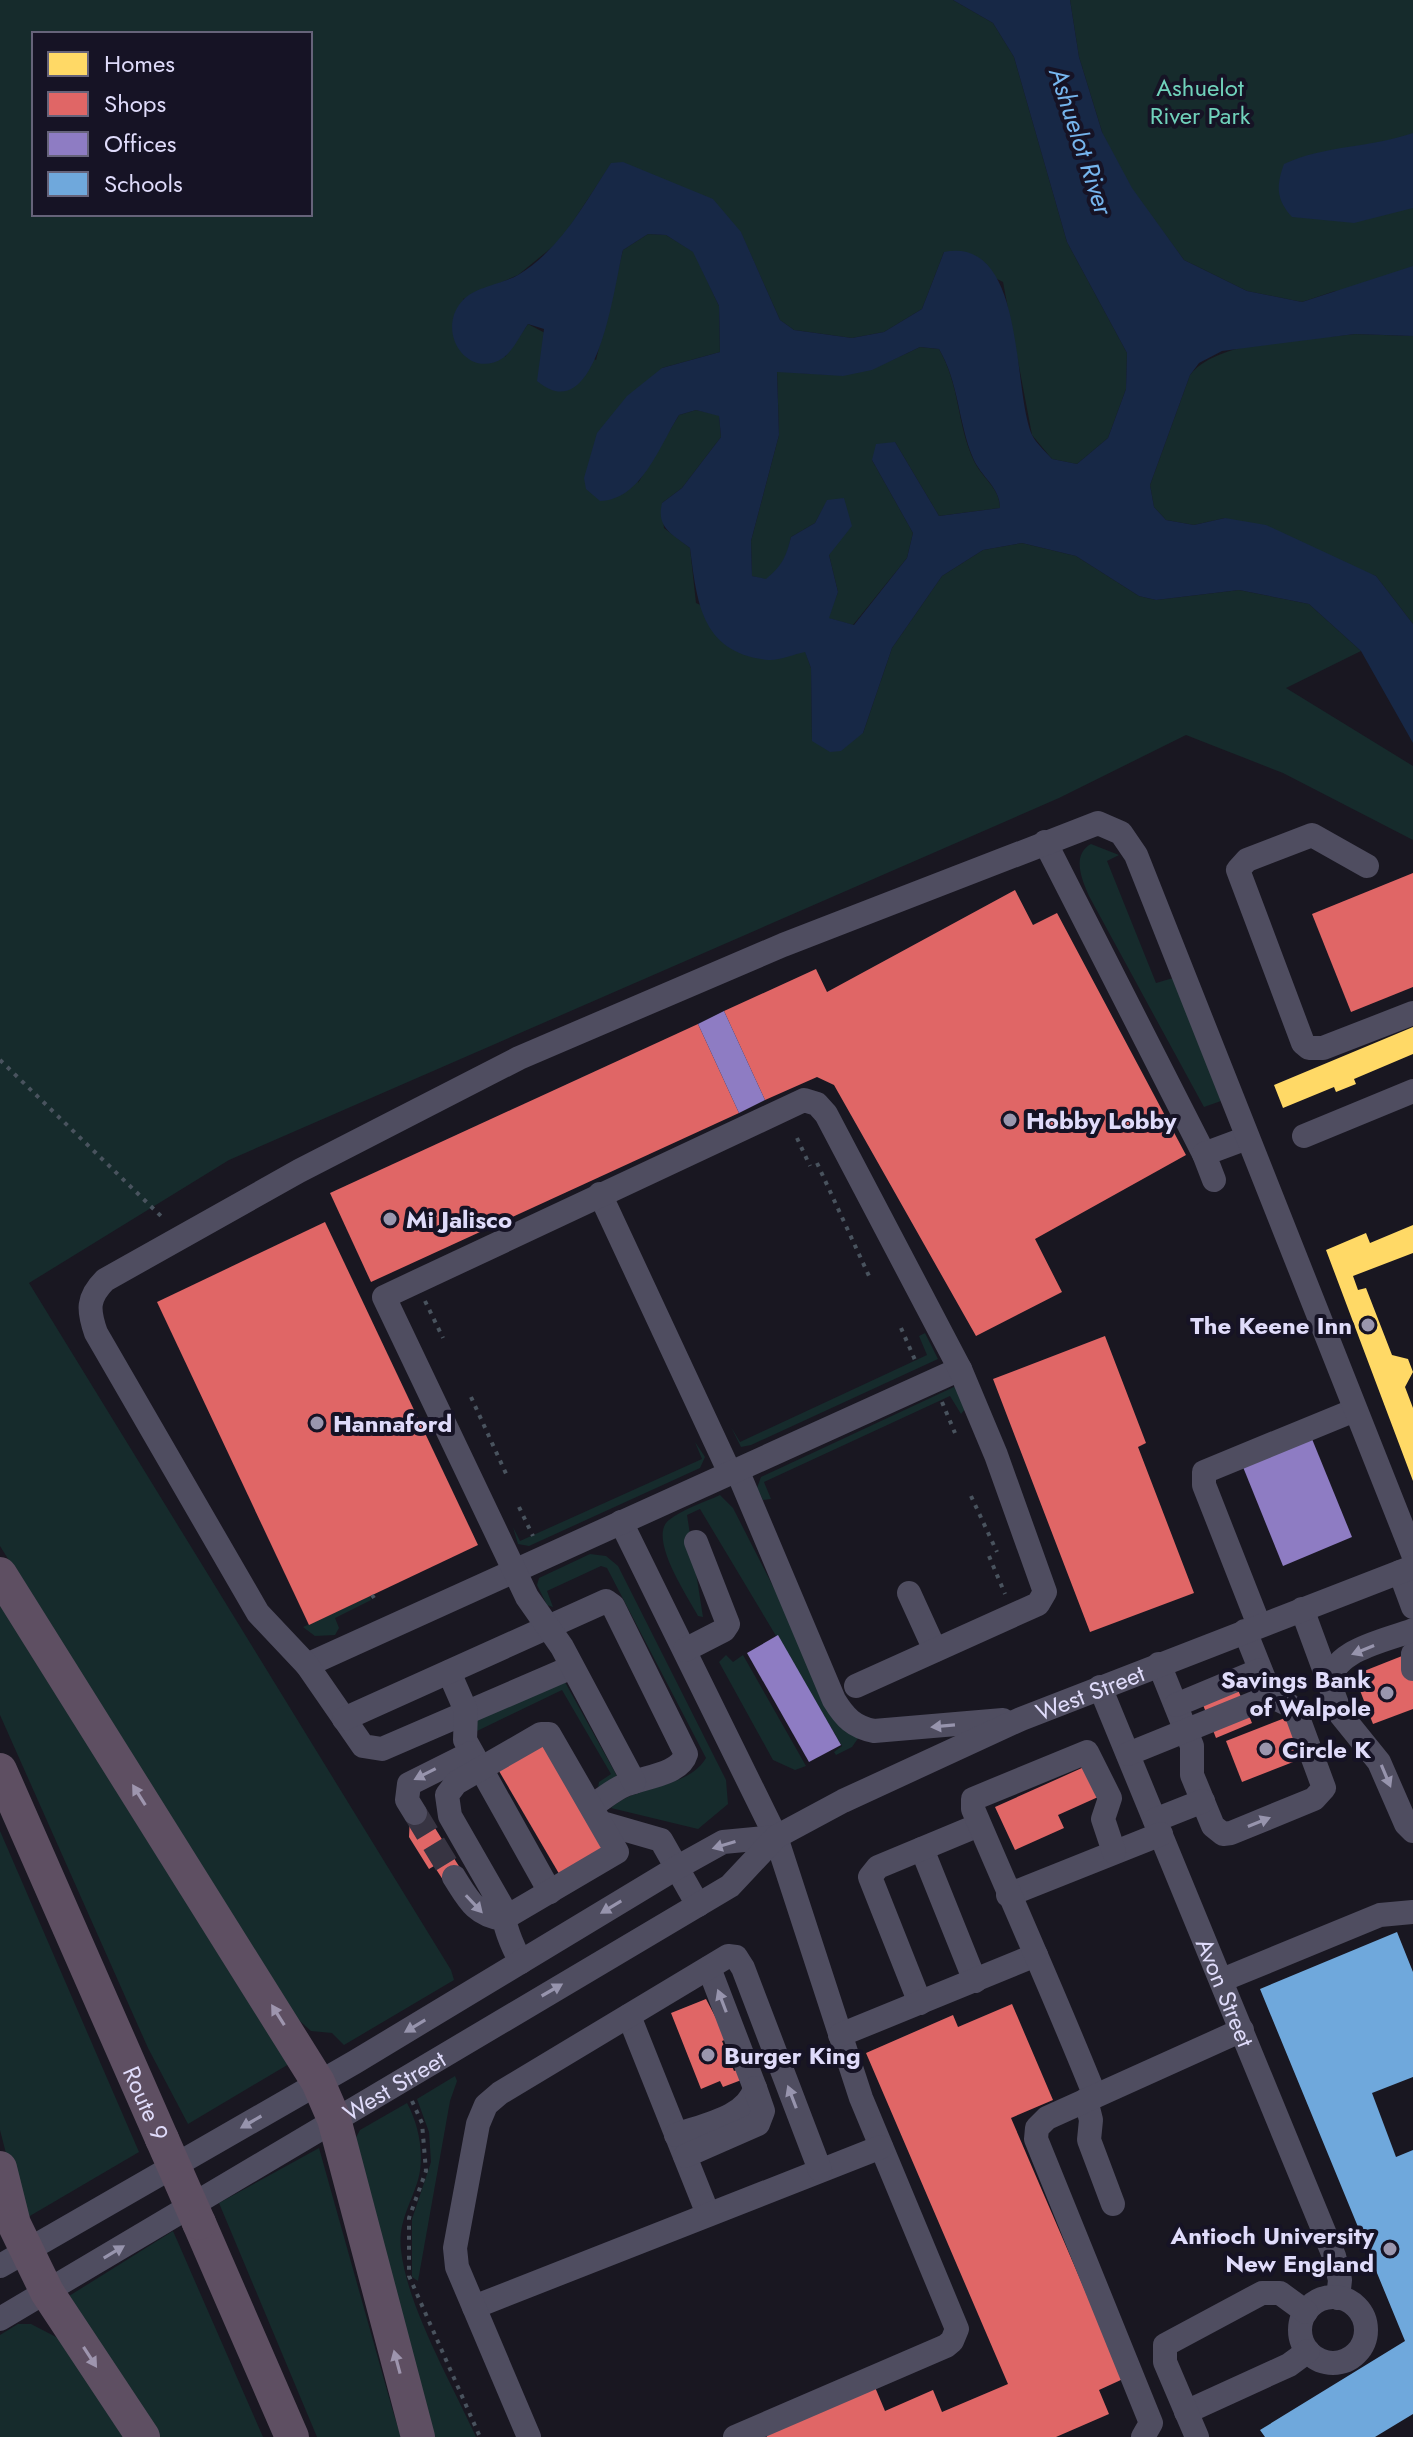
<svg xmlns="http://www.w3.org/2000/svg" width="1413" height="2437" viewBox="0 0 1413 2437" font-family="Jost,sans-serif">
  <rect width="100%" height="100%" fill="#191721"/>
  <g fill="#162b2c" fill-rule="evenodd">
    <path d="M0,0H953L993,23L1014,57L1067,242L1127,353L1126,389L1108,438L1077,464L1052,459L1032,435L1003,282L944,252L922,309L884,332L852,338L794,330L780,320L741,233L611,164L561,240L518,275L463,299L505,357L528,324L596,360L623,250L648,234L666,235L694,252L719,306L720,352L662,368L638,483L679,415L696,410L719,415L721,437L682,488L662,503L664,528L690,548L696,603L805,651L811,668L812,740L863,733L892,648L942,576L983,550L1022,543L1076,556L1139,596L1156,600L1239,590L1309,604L1361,651L1286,688L1413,766V840L1283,773L1186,735L1059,798L229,1160L29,1283L451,1970L454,1980L344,2045L332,2033L311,2031L293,2015L0,1546ZM34,34H310V214H34Z"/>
    <path d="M1070,0H1413V289L1335,291L1302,302L1247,291L1184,260L1132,190L1103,135L1079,57Z"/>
    <path d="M1355,334L1413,336V624L1376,576L1225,518L1194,525L1166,520L1154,507L1150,485L1190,375C1219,338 1309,340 1355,334Z"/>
    <path d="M920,347L939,349C961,388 956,422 974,461C982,478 1000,488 1000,508L939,516L895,442L872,460L913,533L907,558L853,625L828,618L838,592L829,555L827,501L815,523L791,537C787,557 782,566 767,580L752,576L751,541L779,435L777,371C846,377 856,378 920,347Z"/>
    <path d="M1091,844L1119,855L1107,861L1156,983L1173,978L1221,1101L1204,1107L1089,896C1082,880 1071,855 1091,844Z"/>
    <path d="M925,1333L938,1359L751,1445L741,1447L731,1427L740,1442L927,1355L919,1336Z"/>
    <path d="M956,1386L965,1409L961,1414L950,1396L764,1482L771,1499L763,1500L757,1488L761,1477Z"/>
    <path d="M695,1442L705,1457L700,1468L529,1546L518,1544L513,1527L520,1541L702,1459Z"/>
    <path d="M720,1495L733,1508L781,1602L859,1737L852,1747L836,1755L834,1752L842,1746L700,1509L687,1515L703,1617L698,1616C688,1597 647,1537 669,1520C683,1509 705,1502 720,1495Z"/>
    <path d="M590,1554L606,1556L618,1566L726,1780L728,1804L698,1829L611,1808C635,1785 688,1789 706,1758L607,1568L601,1566L547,1591L553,1607L547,1605L537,1585L539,1578Z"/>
    <path d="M370,1596L371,1600L335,1618L339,1628L335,1635L315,1636L303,1627Z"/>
    <path d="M0,1599L289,2064L188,2124L148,2048L0,1715Z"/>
    <path d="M726,1655L733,1662L743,1655L806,1766L795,1770L773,1760L719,1662Z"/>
    <path d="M565,1682L617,1776L598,1788L599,1782L611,1774L562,1690L477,1731L473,1730V1720Z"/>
    <path d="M0,1831L139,2152L23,2220L0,2130Z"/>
    <path d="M455,2076L457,2081L450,2101L418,2281L412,2277V2219L431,2162L429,2132L417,2099Z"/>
    <path d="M407,2103C419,2125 425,2156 418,2180C410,2206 398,2222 401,2250C407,2306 452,2384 476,2437H431L353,2143L360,2130Z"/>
    <path d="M319,2148L392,2408L401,2437H317L219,2203Z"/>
    <path d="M173,2231L263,2437H152L61,2301Z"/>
    <path d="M18,2324H31L60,2339L128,2437H0V2335Z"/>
  </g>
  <g fill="#172846" fill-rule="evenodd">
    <path d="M953,0H1070L1079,57L1102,132L1132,188L1184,260L1247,291L1302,302L1413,266V336L1355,334L1222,351L1199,363L1190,375L1150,485L1154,507L1166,520L1194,525L1225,518L1266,525L1376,576L1413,624V743L1361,651L1309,604L1239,590L1156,600L1139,596L1076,556L1022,543L983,550L942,576L892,648L863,733L841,751L830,752L812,741L811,668L805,652C794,654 779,661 768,660C701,653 697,602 690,548C672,534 656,528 662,503L682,488L721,437L719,416L696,410L679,415C659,447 641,500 600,501L586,489L584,478L597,433L627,396L662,368L720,352L719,306L693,252L666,235L648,234L623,250C614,284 598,432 537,381L544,329L528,324C521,334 513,351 503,358C468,381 434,331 463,300C475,287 502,284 518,275C561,249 584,204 611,163L623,162L713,199L741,232L780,320L794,330L852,338L884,332L922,309L944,252C1026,236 1012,388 1032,435C1036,443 1046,452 1052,459L1077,464L1108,438L1126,389L1127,353L1067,242L1014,57L993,23ZM920,347L939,349C959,383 958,422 973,458C981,477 1000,487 1000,508L939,516L895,442L876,444L872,460L913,533L907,558L854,625L829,618L838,592L829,555L852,526L844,498L827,500L815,523L791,537C786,557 782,566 766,579L752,576L751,541L779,435L777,372L843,376L872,370Z"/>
    <path d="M1413,133V208L1354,223L1292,217C1276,199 1276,186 1284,164C1325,145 1370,148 1413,133Z"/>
  </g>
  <g fill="#ffd966">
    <path d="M1413,1027V1054L1354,1079L1356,1084L1336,1092L1334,1087L1283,1108L1274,1085Z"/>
    <path d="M1413,1225V1253L1353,1276L1358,1290L1366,1288L1392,1355L1408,1359L1413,1372L1405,1387L1413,1408V1481L1326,1250L1366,1233L1370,1243Z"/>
  </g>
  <g fill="#e06666">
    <path d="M1413,873V987L1351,1012L1312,914Z"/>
    <path d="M1015,890L1033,925L1057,913L1186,1155L1035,1239L1062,1292L976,1336L834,1085L817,1077L765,1100L724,1011L816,969L827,992Z"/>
    <path d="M698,1024L739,1113L371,1282L330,1193Z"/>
    <path d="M325,1222L478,1545L309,1625L157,1302Z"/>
    <path d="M1105,1336L1146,1443L1138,1447L1194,1593L1090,1632L993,1379Z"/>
    <path d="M1402,1656L1413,1676V1709L1373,1724L1354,1675Z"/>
    <path d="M1233,1678L1252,1723L1216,1738L1198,1692Z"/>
    <path d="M1290,1716L1306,1757L1242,1782L1226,1741Z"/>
    <path d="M545,1743L614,1861L568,1889L499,1771Z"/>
    <path d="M1093,1763L1107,1793L1058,1815L1064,1828L1015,1850L995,1807Z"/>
    <path d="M423,1809L462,1871L445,1883L434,1866L429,1869L409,1837L410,1816Z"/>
    <path d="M706,1999L727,2039L722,2041L734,2071L740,2069L744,2079L723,2087L720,2081L701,2089L671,2013Z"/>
    <path d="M1012,2004L1053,2100L1011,2118L1123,2379L1099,2390L1109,2414L1056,2437H767L763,2428L872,2380L885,2411L933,2390L942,2412L1008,2384L866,2053L953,2015L958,2027Z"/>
  </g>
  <g fill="#8e7cc3">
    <path d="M724,1011L765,1100L739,1113L698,1024Z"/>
    <path d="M1312,1439L1352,1537L1283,1566L1243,1467Z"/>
    <path d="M778,1635L841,1745L809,1762L747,1653Z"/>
  </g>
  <path fill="#6fa8dc" d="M1397,1932L1413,1972V2077L1372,2093L1396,2157L1413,2150V2414L1375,2437H1265L1260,2430L1405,2341L1260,1989Z"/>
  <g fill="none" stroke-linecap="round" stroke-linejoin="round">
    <path stroke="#373442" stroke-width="24" stroke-dasharray="24 12" stroke-linecap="butt" d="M415,1813L454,1877"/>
    <g stroke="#49535e" stroke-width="4" stroke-dasharray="4 6" stroke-linecap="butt">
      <path d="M0,1060L165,1220"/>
      <path d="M797,1138L810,1166"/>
      <path d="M817,1163L869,1276"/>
      <path d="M425,1301L443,1338"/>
      <path d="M901,1328L915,1360"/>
      <path d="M471,1397L508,1478"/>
      <path d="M942,1402L955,1433"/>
      <path d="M971,1496L997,1552"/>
      <path d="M519,1507L533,1536"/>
      <path d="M989,1556L1005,1594"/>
      <path d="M372,1595L374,1598"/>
      <path d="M412,2101L422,2123L426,2171L409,2218V2276L480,2437"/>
    </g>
    <g stroke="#4f4d60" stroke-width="24">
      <path d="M1045,842L1204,1154"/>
      <path d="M1367,866L1312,835L1247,860L1238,870L1303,1043L1309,1048H1323L1413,1013"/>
      <path d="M1304,1136L1413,1091"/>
      <path d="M1214,1180L1204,1154L1247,1138"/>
      <path d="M600,1194L730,1473"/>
      <path d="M737,1470L834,1700C845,1718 854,1727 874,1731L1003,1720"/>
      <path d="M621,1522L776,1837L861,2098L957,2329L952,2341L946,2346L735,2437"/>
      <path d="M1400,1572L1413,1607"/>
      <path d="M909,1593L935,1650"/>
      <path d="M1302,1609L1341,1715L1379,1762L1406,1824L1413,1831"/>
      <path d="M1259,1625L1204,1485V1472L1355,1410"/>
      <path d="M685,1650L724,1630L728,1624L696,1542"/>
      <path d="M1413,1654V1669"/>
      <path d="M1159,1664L1192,1746V1775L1213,1826L1223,1834L1231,1833L1314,1799L1324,1788L1297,1715L1289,1705L1271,1696L1245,1631"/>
      <path d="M307,1665L960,1369"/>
      <path d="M572,1667L382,1749L363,1746L307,1665L258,1613L96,1333C88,1310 87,1298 105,1280L299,1171L519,1058L783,945L1098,823L1121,833L1136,855L1413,1554"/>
      <path d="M449,1672L466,1711L465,1740L550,1892"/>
      <path d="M1330,1686C1329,1650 1386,1641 1413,1630"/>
      <path id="s1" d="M1100,1687L1334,2256L1340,2280L1338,2298"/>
      <path d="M1176,1705L1260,1670"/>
      <path d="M344,1719L606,1601L613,1606L686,1754C680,1775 642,1777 625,1785C613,1790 603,1799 592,1806"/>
      <path d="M1128,1754L1271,1696"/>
      <path d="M634,1782L562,1647L527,1597L384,1297L804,1100L817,1104L826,1114L960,1369L996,1455L1045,1592L1038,1604L856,1686"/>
      <path d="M415,1813L407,1800L409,1784L471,1753"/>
      <path d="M1155,1820L1203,1801"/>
      <path d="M602,1823L661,1840L698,1905"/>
      <path d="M922,1849L975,1981"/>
      <path d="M454,1877C468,1899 475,1915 503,1919L617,1852L549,1734H541L456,1783L447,1795L450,1816L501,1905C505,1927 510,1942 521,1962"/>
      <path d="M1008,1895L1161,1834"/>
      <path d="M1222,1980L1380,1915L1413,1912"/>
      <path d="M920,2003L870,1877L878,1867L979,1825"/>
      <path d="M629,2016L708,2214"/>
      <path d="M840,2035L1036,1955"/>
      <path d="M1095,2096C1056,1999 1014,1905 973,1809V1799L1087,1752L1110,1798L1103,1819L1114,1852"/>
      <path d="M1086,2100L1091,2120L1089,2140L1113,2204"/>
      <path d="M676,2135C703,2125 747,2118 755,2088L709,1968"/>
      <path d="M685,2156L758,2124L763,2111L755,2088"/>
      <path d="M0,2266L355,2062L678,1867L723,1842L776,1837"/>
      <circle cx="1333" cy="2330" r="33"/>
      <path d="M474,2307L881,2147"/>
      <path id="s2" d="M0,2319L730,1886L776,1837L843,1801L1021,1719L1413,1567"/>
      <path d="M1186,2412L1289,2365L1308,2351"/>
      <path d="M529,2437L457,2267L455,2248L478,2124L486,2105L500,2093L728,1956L736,1957L743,1968L820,2170"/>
      <path d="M1143,2437L1151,2423L1036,2139L1037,2128L1047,2118L1242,2030"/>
      <path d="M1197,2437L1165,2362V2345L1262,2293H1280L1306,2312"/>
    </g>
    <g stroke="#5e4f62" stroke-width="34">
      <path d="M0,1574L318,2082L334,2119L418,2437"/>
      <path id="s3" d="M0,1770L162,2139"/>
      <path d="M0,2168L14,2224L47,2292L143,2437"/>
      <path d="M199,2223L292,2437"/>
    </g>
    <path stroke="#5e4f62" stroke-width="34" d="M162,2139L199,2223"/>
  </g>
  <defs><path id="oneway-solid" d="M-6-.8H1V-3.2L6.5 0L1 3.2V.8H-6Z" transform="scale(2)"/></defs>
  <g fill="#9794ad">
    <use href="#oneway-solid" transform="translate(1363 1650) rotate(158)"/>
    <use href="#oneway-solid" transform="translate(943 1726) rotate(175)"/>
    <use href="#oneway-solid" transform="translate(425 1774) rotate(153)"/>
    <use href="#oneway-solid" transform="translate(1386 1776) rotate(67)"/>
    <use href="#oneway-solid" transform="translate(1259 1822) rotate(-22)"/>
    <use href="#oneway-solid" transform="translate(724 1845) rotate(163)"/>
    <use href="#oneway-solid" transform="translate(474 1904) rotate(47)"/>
    <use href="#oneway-solid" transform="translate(611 1907) rotate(149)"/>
    <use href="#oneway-solid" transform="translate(552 1990) rotate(-30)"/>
    <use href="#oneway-solid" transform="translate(722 2001) rotate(-111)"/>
    <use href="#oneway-solid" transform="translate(415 2026) rotate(149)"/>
    <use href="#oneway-solid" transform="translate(792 2097) rotate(-111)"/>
    <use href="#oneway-solid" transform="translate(251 2122) rotate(150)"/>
    <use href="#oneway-solid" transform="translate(114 2252) rotate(-31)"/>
  </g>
  <g fill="#9e95ae">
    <use href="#oneway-solid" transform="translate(139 1795) rotate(-122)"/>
    <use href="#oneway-solid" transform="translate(278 2015) rotate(-122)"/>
    <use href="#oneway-solid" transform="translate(90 2357) rotate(57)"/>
    <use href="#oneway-solid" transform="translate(397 2362) rotate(-105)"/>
  </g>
  <g fill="#9a96ae" stroke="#161325" stroke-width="3">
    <circle cx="1010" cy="1120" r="8"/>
    <circle cx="390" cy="1219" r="8"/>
    <circle cx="1368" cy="1325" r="8"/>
    <circle cx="317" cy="1423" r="8"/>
    <circle cx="1387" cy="1693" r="8"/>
    <circle cx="1266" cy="1749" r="8"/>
    <circle cx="708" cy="2055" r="8"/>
    <circle cx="1390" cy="2249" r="8"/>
  </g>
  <g text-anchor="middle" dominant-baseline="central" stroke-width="8" stroke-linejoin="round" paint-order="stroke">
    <g font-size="24" fill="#70d2bb" stroke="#161325">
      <text x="1200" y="87">Ashuelot<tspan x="1200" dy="28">River Park</tspan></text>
    </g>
    <g font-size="24" font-weight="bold" fill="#dfdbfa" stroke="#161325" text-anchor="start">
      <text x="1026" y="1120">Hobby Lobby</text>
      <text x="406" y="1219">Mi Jalisco</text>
      <text x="1352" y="1325" text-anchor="end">The Keene Inn</text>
      <text x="333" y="1423">Hannaford</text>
      <text x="1371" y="1679" text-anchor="end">Savings Bank<tspan x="1371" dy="28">of Walpole</tspan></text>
      <text x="1282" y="1749">Circle K</text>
      <text x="724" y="2055">Burger King</text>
      <text x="1374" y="2235" text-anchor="end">Antioch University<tspan x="1374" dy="28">New England</tspan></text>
    </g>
    <g font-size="24" fill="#dfdbfa" stroke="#161325">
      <text stroke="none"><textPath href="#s2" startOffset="1262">West Street</textPath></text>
      <text stroke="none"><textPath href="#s1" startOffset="330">Avon Street</textPath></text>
      <text stroke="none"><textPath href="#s2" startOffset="458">West Street</textPath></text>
      <text stroke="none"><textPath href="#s3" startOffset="364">Route 9</textPath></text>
    </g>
    <g font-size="26" font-style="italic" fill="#76b5ed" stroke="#161325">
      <text transform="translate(1081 141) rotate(72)">Ashuelot River</text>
    </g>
  </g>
  <rect x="32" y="32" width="280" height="184" fill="#161325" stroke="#66637a" stroke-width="2"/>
  <rect x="48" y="52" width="40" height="24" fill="#ffd966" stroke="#66637a" stroke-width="2"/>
  <text x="104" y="72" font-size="24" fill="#dfdbfa">Homes</text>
  <rect x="48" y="92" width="40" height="24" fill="#e06666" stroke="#66637a" stroke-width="2"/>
  <text x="104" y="112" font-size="24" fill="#dfdbfa">Shops</text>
  <rect x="48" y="132" width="40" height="24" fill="#8e7cc3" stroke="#66637a" stroke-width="2"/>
  <text x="104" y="152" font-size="24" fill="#dfdbfa">Offices</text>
  <rect x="48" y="172" width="40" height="24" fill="#6fa8dc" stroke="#66637a" stroke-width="2"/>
  <text x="104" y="192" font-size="24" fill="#dfdbfa">Schools</text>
</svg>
